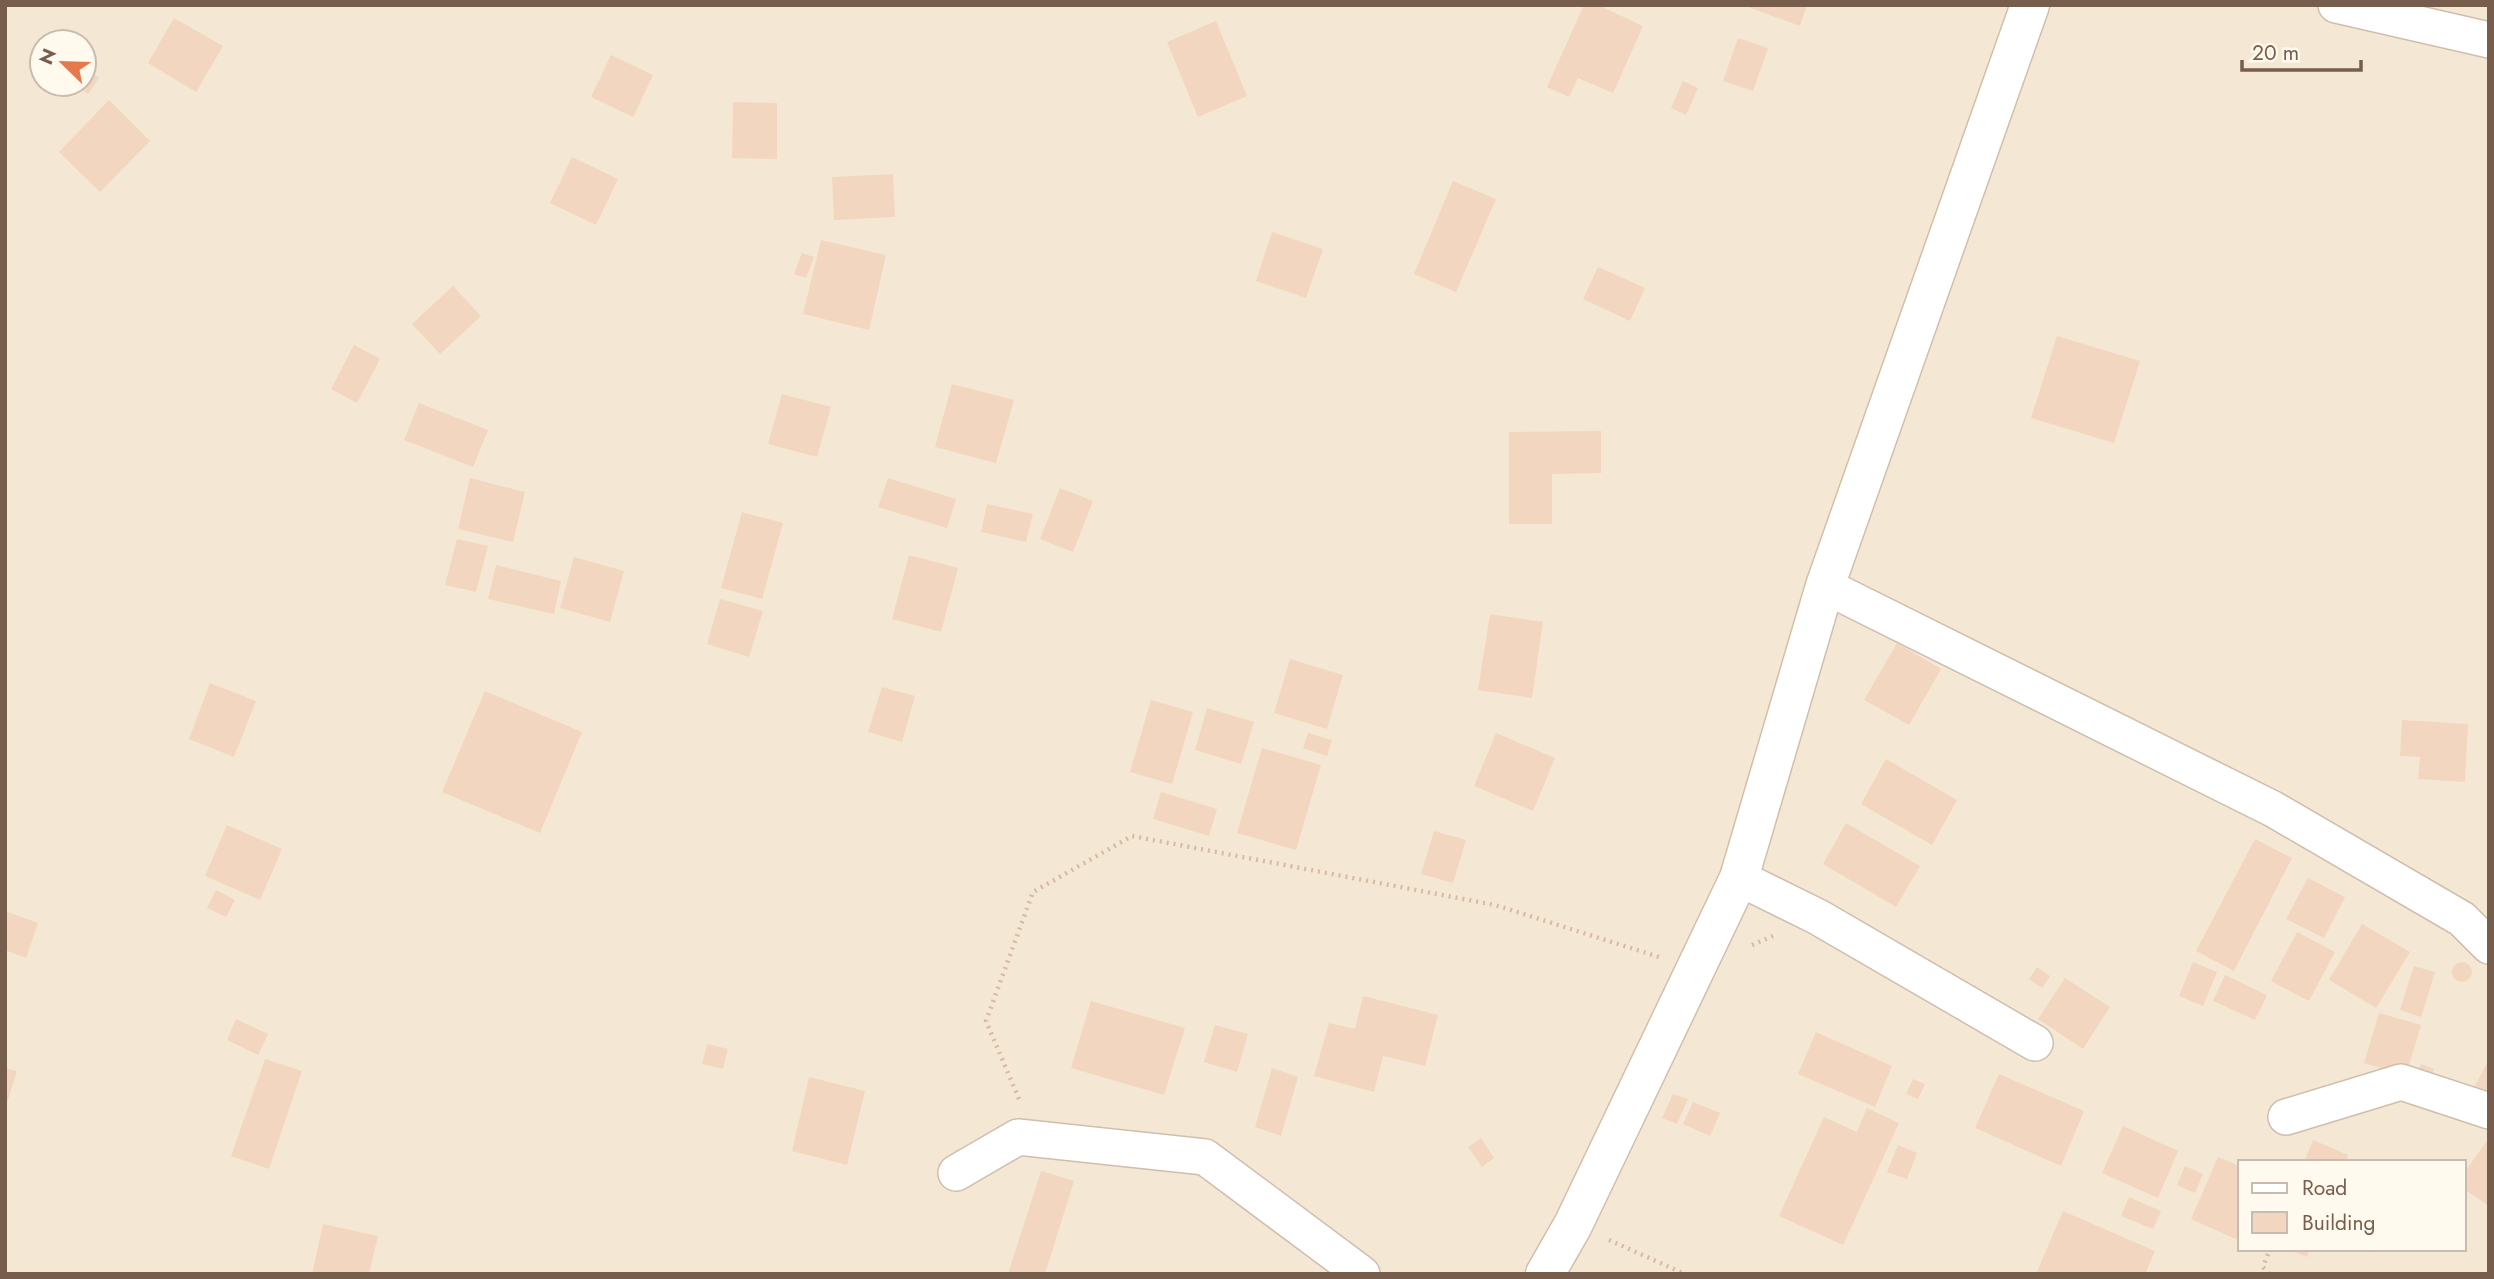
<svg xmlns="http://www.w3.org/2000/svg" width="2494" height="1279" viewBox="0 0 2494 1279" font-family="Jost,sans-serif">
  <rect width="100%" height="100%" fill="#fcf6e7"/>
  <path fill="#f4e8d5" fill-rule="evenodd" d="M5,5H2489V1274H5ZM42,42H84V84H42ZM2240,1162H2464V1249H2240Z"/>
  <g fill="#f2d6bf">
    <path d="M1584,5H1598L1643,26L1613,93L1578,78L1569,97L1547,87Z"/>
    <path d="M1743,5H1807L1800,26Z"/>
    <path d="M174,18L223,46L196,92L148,63Z"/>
    <path d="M1216,21L1247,96L1198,117L1167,42Z"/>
    <path d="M1738,38L1768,48L1753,91L1723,81Z"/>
    <path d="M611,55L653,75L633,117L591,97Z"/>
    <path d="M84,67L99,78L88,94L74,84H84Z"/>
    <path d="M1683,81L1698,88L1686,115L1671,108Z"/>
    <path d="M109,100L150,141L100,192L59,152Z"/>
    <path d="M733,102L777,103V159L732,158Z"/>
    <path d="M572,157L618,179L596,225L550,203Z"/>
    <path d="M893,174L895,217L834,220L832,177Z"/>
    <path d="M1453,181L1496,199L1456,292L1414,274Z"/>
    <path d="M1272,232L1323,249L1306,298L1256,281Z"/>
    <path d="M821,240L886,255L869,330L803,314Z"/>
    <path d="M802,253L814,257L806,278L794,274Z"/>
    <path d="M1598,267L1645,288L1630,321L1583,299Z"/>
    <path d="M453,286L481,316L440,354L412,324Z"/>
    <path d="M2057,336L2140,361L2114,443L2031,418Z"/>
    <path d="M354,345L380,359L357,403L331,389Z"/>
    <path d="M952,384L1014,400L996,463L935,447Z"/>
    <path d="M782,394L831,407L817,457L768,444Z"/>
    <path d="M419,403L488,430L473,467L404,440Z"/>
    <path d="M1601,431V473L1552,474V524H1509V432Z"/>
    <path d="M470,478L525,492L513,542L458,529Z"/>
    <path d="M888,478L956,499L947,528L878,507Z"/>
    <path d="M1060,488L1093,501L1073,552L1040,539Z"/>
    <path d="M987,504L1033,514L1026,542L981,532Z"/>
    <path d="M742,512L783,523L762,599L721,588Z"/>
    <path d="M457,539L488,546L476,592L445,585Z"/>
    <path d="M909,555L958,568L941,632L892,619Z"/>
    <path d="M574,557L624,571L610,622L560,608Z"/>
    <path d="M496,565L561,581L554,614L488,599Z"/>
    <path d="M720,599L763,611L749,657L707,644Z"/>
    <path d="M1490,614L1543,622L1532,698L1478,690Z"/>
    <path d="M1897,643L1941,669L1909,725L1864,700Z"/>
    <path d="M1290,659L1343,675L1327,729L1274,713Z"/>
    <path d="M210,683L256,701L234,757L189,739Z"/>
    <path d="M882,687L915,696L902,742L868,732Z"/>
    <path d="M485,691L582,732L540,833L442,792Z"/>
    <path d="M1151,700L1193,712L1172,784L1130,772Z"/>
    <path d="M1207,708L1254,722L1241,764L1195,750Z"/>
    <path d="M2402,720L2468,724L2465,782L2418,779L2420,757L2400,756Z"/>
    <path d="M1308,733L1332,740L1327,756L1303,748Z"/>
    <path d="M1496,733L1555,758L1533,811L1474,786Z"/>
    <path d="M1262,748L1321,765L1296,850L1237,833Z"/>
    <path d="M1886,759L1957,800L1932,845L1861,804Z"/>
    <path d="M1161,792L1217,809L1209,836L1153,819Z"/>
    <path d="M1846,823L1920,866L1896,907L1823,864Z"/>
    <path d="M227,825L282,849L260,900L205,876Z"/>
    <path d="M1434,831L1466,840L1453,883L1421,874Z"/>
    <path d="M2255,839L2292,858L2234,971L2196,951Z"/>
    <path d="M2308,878L2345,897L2324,938L2286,919Z"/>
    <path d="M216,890L235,900L226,917L207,908Z"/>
    <path d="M5,911L38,923L26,958L5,950Z"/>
    <path d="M2362,924L2410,952L2376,1008L2329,980Z"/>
    <path d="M2297,932L2335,952L2309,1001L2271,981Z"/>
    <path d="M2193,962L2217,972L2203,1006L2179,996Z"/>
    <circle cx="2462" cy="972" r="10"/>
    <path d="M2414,966L2435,972L2421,1017L2400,1010Z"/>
    <path d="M2037,967L2050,976L2042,988L2029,979Z"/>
    <path d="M2225,975L2267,995L2255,1020L2213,1001Z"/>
    <path d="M2065,978L2110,1007L2083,1049L2038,1019Z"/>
    <path d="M1363,996L1438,1015L1425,1066L1383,1056L1374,1092L1314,1076L1329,1023L1355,1029Z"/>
    <path d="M1091,1001L1185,1028L1164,1095L1071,1068Z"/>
    <path d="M2379,1013L2421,1025L2406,1075L2364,1063Z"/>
    <path d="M236,1019L268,1034L258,1055L227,1040Z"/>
    <path d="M1215,1025L1248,1034L1237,1072L1204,1062Z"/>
    <path d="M1816,1032L1892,1066L1875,1107L1798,1074Z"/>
    <path d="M707,1044L728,1049L723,1069L702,1064Z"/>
    <path d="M265,1059L302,1071L269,1169L231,1156Z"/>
    <path d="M2489,1059V1096L2474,1088Z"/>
    <path d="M2421,1064L2434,1069L2430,1080L2417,1075Z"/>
    <path d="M5,1068L17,1071L6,1106H5Z"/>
    <path d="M1272,1068L1298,1077L1281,1136L1255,1127Z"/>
    <path d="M1999,1074L2084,1111L2061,1166L1975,1128Z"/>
    <path d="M809,1077L865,1091L847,1165L792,1151Z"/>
    <path d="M1913,1079L1925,1084L1918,1099L1906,1094Z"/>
    <path d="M1673,1094L1688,1099L1677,1124L1662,1118Z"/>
    <path d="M1693,1102L1720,1113L1710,1136L1683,1124Z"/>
    <path d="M1867,1108L1899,1123L1843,1245L1779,1216L1824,1117L1857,1132Z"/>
    <path d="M2123,1126L2178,1151L2158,1198L2102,1173Z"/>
    <path d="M1481,1138L1494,1158L1482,1167L1468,1147Z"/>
    <path d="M2489,1138V1206L2464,1189V1173Z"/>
    <path d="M2313,1140L2348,1155L2346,1162H2304Z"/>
    <path d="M1898,1145L1917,1153L1907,1179L1887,1172Z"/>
    <path d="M2218,1157L2240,1166V1241L2191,1219Z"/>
    <path d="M2185,1166L2203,1174L2195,1193L2177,1185Z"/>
    <path d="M1041,1171L1074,1181L1045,1274H1008Z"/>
    <path d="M2129,1197L2161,1211L2153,1229L2121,1216Z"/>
    <path d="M2063,1211L2155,1251L2145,1274H2036Z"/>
    <path d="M323,1224L378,1236L369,1274H312Z"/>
    <path d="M2288,1249H2310L2307,1257Z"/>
  </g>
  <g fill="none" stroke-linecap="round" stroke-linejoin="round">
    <g stroke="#cfbead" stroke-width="38">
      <g id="minor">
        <path d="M2336,5L2489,40"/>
        <path d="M1825,586L2273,809L2462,919L2489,946"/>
        <path d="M1739,878L1818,917L2035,1043"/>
        <path d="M2286,1117L2401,1082L2489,1111"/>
        <path d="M956,1173L1018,1137L1205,1157L1362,1274"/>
      </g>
    </g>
    <g stroke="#d2bfaa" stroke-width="41">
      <path id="secondary" d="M1545,1274L1573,1225L1739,878L1825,586L2030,5"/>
    </g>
    <g stroke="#d7baa1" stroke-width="4.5" stroke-dasharray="2 5" stroke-linecap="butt">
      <path d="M1752,945L1773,936"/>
      <path d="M1019,1099L986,1021L1033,892L1132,836L1495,905L1659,957"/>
      <path d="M1609,1240L1685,1274"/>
      <path d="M2269,1274L2263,1267L2270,1249"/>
    </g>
    <use href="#minor" stroke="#fff" stroke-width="35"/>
    <use href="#secondary" stroke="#fff" stroke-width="38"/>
  </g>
  <rect width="2494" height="1279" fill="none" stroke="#775d4b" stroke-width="14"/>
  <rect x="2238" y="1160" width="228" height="91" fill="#fff9ee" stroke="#c9bbad" stroke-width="2"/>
  <rect x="2252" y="1183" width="35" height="10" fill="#ffffff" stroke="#c9bbad" stroke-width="2"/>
  <text x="2302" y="1195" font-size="21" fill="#775d4b">Road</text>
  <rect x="2252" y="1212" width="35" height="21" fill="#f2d6bf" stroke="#c9bbad" stroke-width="2"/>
  <text x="2302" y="1230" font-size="21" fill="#775d4b">Building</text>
  <g transform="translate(63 63) rotate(293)"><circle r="33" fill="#fff9ee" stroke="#c9bbad" stroke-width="2"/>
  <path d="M0-5L12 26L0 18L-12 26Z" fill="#e6794c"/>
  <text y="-10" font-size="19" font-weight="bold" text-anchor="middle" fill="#775d4b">N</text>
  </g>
  <path d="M2242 60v10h119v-10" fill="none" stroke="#775d4b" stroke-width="3.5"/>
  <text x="2252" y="60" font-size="21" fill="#775d4b" stroke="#fff9ee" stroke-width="5" paint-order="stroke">20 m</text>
</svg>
